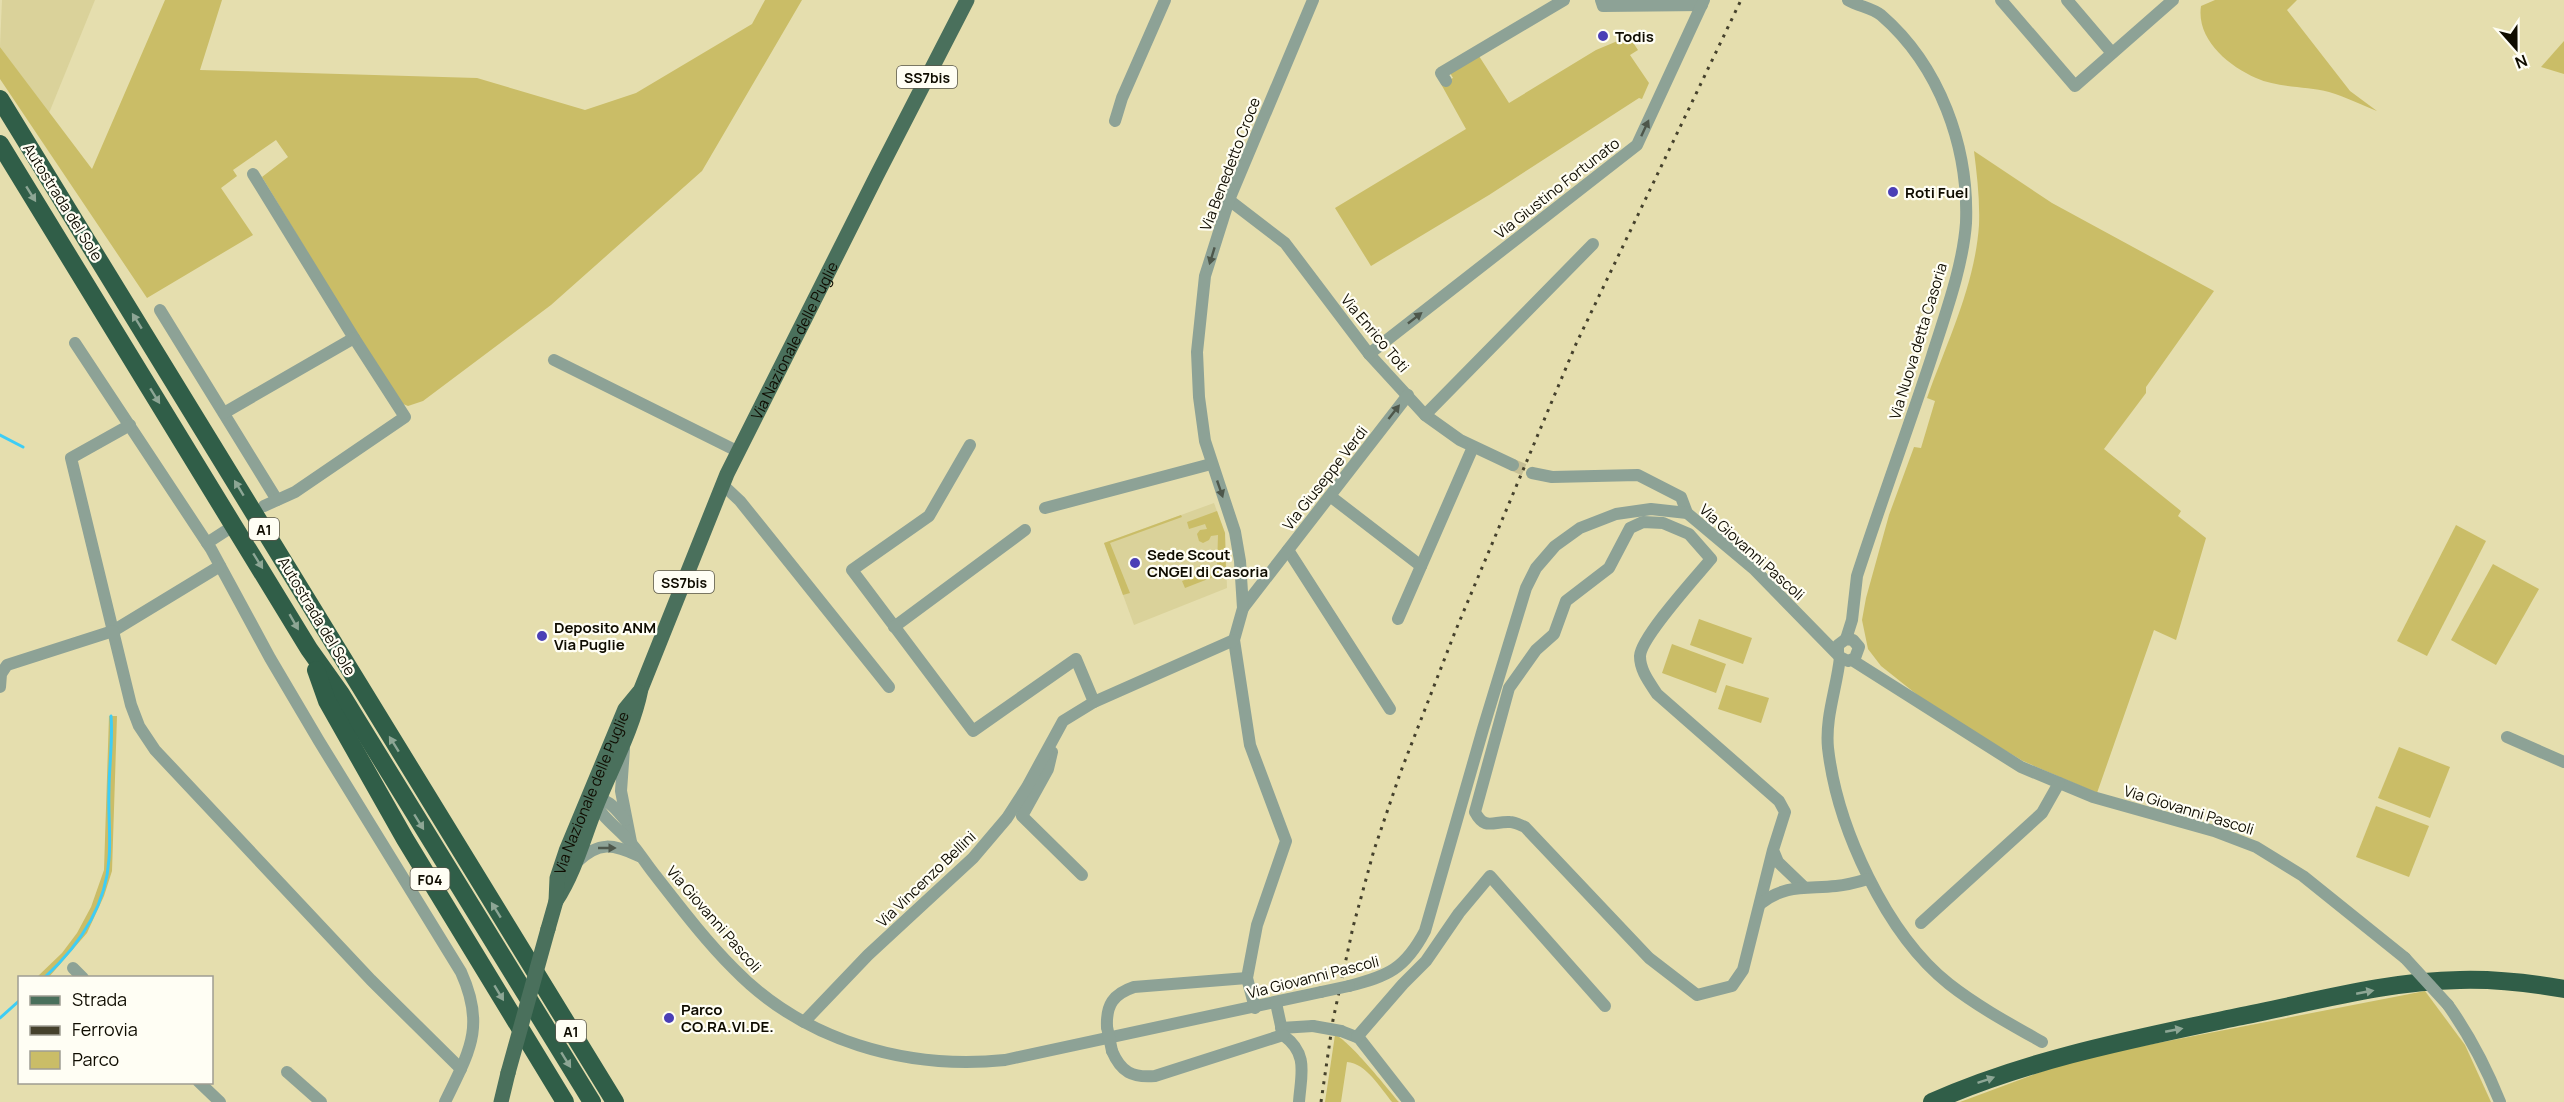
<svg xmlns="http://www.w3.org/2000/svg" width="2564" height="1102" viewBox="0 0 2564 1102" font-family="Manrope,sans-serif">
  <rect width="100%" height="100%" fill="#e5deae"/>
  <g fill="#dad29a">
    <path d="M2,0H95L49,113L0,47Z"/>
    <path d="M1214,503L1225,533L1227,588L1134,625L1104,543Z"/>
  </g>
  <g fill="#cabd67">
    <path d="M165,0H222L200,70L477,78L585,110L636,93L752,24L765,0H802L702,171L551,305L423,401L408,406L398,402L262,177L288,157L276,140L233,170L237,176L221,188L253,235L147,298L0,79V47L92,169Z"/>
    <path d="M2215,0H2297L2287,10L2350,91L2377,111C2362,105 2346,97 2329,92C2306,86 2278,88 2256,78C2228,66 2196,39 2201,6Z"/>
    <path d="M1639,32L1630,38L1638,50L1630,55L1649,83L1642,99L1639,98L1489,195L1371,266L1335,208L1466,129L1441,84L1453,78L1450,73L1479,56L1509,103L1596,50Z"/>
    <path d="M2564,41V74L2541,67Z"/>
    <path d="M1974,151L2052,203L2214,291L2146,387V393L2104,449L2181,511L2178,516L2206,538L2176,640L2154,630L2097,793L2023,761L1935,709L1881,666L1868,649L1862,620L1866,598L1889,515L1914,447L1921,448L1935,401L1927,398C1947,342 1975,285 1979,225C1980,200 1977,176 1974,151Z"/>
    <path d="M1217,511L1225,533L1226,572L1185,588L1182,581L1217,568L1218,535L1211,536L1209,540L1203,543L1199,541L1197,534L1200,530L1207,529L1205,524L1189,529L1187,522Z"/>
    <path d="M1181,515L1182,517L1110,543L1130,593L1123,595L1104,543Z"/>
    <path d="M2456,525L2486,541L2427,656L2397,641Z"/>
    <path d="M2493,564L2539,589L2496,665L2451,640Z"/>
    <path d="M1699,619L1752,638L1743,664L1690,645Z"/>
    <path d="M1672,644L1726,664L1716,693L1662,673Z"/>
    <path d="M1726,685L1769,698L1761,723L1718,709Z"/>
    <path d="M109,716H117L112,871L104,896L87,933L49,977H37L62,953L77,933L91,907L104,870Z"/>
    <path d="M2399,747L2450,767L2430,818L2378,798Z"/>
    <path d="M2376,806L2429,826L2409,877L2356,857Z"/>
    <path d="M2425,991L2465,1045L2491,1102H1960L2057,1066L2106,1053Z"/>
    <path d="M1335,1035C1347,1038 1388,1089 1399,1102H1392C1381,1089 1366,1063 1347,1062L1341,1102H1325Z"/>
  </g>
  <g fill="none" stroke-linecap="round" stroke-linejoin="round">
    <g stroke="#3ecdf5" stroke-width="3">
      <path d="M0,435L23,447"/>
      <path d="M44,978C79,946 106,907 109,859C111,837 108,813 109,790C109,766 113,741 111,716"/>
      <path d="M0,1018L20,1000"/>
    </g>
    <path stroke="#c5be94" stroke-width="12" stroke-dasharray="12 6" stroke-linecap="butt" d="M1513,465L1532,473"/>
    <g stroke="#8da296" stroke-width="12">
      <path d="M1601,0L1603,6L1702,5"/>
      <path d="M2001,0L2075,86L2173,0"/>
      <path d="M2067,0L2112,53"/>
      <path d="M1446,81L1441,73L1564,0"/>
      <path d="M1115,121L1122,98L1165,0"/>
      <path d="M1229,200L1285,243L1369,354L1425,415L1460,440L1513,465"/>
      <path d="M160,310L277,500"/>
      <path d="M75,343L211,549L270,658L319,741L461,972C486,1027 469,1052 445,1102"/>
      <path d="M1369,354L1637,145L1704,0"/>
      <path d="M554,360L739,452"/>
      <path d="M224,413L354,338L253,174"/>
      <path d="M1425,415L1593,244"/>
      <path d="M130,425L71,458L113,631L220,566"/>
      <path d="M970,445L929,516L852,570L973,731L1076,659L1094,702"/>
      <path d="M1532,473L1552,477L1638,475L1681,497L1687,513"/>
      <path d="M723,485L740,501L889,687"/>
      <path d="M1330,496L1421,566"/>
      <path d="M264,506L295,492L405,417L354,338"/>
      <path d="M1045,508L1211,464"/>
      <path d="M207,543L227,530"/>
      <path d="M1288,550L1390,709"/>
      <path d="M1243,608L1408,395"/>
      <path d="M1398,619L1473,447"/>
      <path d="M894,627L1025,530"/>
      <path d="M1846,639L1852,620L1857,576C1881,502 1908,429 1932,356C1945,315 1963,266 1966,223C1969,147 1940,66 1881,15C1872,8 1858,6 1848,0"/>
      <path d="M1840,657C1837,687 1825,717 1828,748C1837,827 1886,934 1949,984C1977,1006 2010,1024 2042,1042"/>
      <path d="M1852,660L2021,767L2093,797L2214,831L2256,847L2303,876L2405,958"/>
      <path d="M0,687L1,674L7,665L113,631L131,705L139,726L155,750L371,980L461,1069"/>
      <path d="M2507,737L2564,762"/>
      <path d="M624,749L621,791L631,842"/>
      <path d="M1052,752L1048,769L1022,816L1082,875"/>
      <path d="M591,800C607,796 616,809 625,820"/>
      <path d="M594,801C602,818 618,828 630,842C639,852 646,864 655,875C680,907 705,940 734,969C804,1041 906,1070 1005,1060L1321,992"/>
      <path d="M1773,850L1743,970L1732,986L1697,995L1649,958L1525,827C1520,825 1515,822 1510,822C1493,821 1485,831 1475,812L1509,688L1536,650L1554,634L1566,601L1609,568L1630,528L1643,522L1663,523L1689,534L1711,559C1696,577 1641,637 1640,656C1640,671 1650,683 1657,694L1779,801L1785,812L1773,850L1778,862L1804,887"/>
      <path d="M577,862C599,841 613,844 639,856"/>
      <path d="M1760,904C1785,884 1806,889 1836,886C1847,885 1858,882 1868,879"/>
      <path d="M1921,923L2042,813L2059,783"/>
      <path d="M73,968L83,978"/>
      <path d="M1349,986C1388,976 1405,969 1425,931L1483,729L1526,588L1536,568L1555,546L1580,528L1616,514L1651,509L1687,513L1755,570L1840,657L1848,661L1855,658L1859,647L1853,640L1846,639L1838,645V653"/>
      <path d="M1276,1003L1283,1035"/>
      <path d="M2448,1005C2470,1036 2486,1067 2500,1102"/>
      <path d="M1255,1008L1247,978L1257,925L1286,841L1250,745L1234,640L1243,608L1240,561L1235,532L1205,441L1199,397L1197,352L1205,276L1229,200L1313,0"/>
      <path d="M804,1022L868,955L973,858L1007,818L1027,787L1063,721L1094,702L1234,640"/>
      <path d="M1107,1027C1106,1005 1113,994 1134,987L1247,978"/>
      <path d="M1281,1028L1313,1026"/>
      <path d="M1341,1031L1359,1038L1409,1102"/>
      <path d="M1283,1035C1309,1054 1301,1074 1299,1102"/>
      <path d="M1357,1037L1403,984L1426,961L1459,913L1490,876L1605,1006"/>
      <path d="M1112,1051C1121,1072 1132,1078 1155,1076L1283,1035"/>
      <path d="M287,1072L321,1102"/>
      <path d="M199,1082L220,1102"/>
    </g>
    <g stroke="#4a705c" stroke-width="15">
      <path id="s1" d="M556,901C576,870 584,836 598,802C613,765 633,729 641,689L727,474L877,175L967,0"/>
      <path id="s2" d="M548,929L556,901L557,878L566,851L625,709L639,692"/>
      <path d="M501,1102L508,1073"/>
    </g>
    <g stroke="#305e48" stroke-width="18">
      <path d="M0,99L615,1102"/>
      <path d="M0,144L309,649L341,694L592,1102"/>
      <path d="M316,670L327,701L405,839L565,1102"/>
      <path d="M1932,1102C2029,1059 2133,1039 2237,1017C2310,1003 2386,981 2460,980C2495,979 2530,983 2564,989"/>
    </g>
    <path stroke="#45412c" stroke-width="3" stroke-dasharray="3 6" stroke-linecap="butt" d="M1321,1102L1333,1020L1353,927L1374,850L1401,771L1455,632L1576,344L1741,0"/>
    <g stroke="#8da296" stroke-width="12">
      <path d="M2405,958L2448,1005"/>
      <path d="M1321,992L1349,986"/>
      <path d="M1313,1026L1341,1031"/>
      <path d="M1107,1027L1112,1051"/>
    </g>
    <path stroke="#4a705c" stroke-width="15" d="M508,1073L548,929"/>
  </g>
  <defs><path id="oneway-solid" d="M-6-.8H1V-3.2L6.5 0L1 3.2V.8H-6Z" transform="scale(1.5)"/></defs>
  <g fill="#4e574b">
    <use href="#oneway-solid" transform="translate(1645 128) rotate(-65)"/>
    <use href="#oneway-solid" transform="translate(1212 256) rotate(107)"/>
    <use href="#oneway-solid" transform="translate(1415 318) rotate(-38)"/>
    <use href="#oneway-solid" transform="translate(1394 412) rotate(-52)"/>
    <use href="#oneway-solid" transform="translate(1220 489) rotate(71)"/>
    <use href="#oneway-solid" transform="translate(607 848)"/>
  </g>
  <g fill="#8da695">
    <use href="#oneway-solid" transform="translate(31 194) rotate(58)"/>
    <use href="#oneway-solid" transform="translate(137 321) rotate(-122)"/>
    <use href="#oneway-solid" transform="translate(155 396) rotate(58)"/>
    <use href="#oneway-solid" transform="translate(239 488) rotate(-121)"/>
    <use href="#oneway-solid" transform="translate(258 561) rotate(58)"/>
    <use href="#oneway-solid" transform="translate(294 622) rotate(60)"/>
    <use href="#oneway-solid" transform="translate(394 744) rotate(-122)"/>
    <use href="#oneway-solid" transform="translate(419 822) rotate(58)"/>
    <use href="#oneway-solid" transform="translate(496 910) rotate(-122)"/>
    <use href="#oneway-solid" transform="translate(2365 992) rotate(-11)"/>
    <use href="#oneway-solid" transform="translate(499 993) rotate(59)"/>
    <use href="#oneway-solid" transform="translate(2174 1030) rotate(-11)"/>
    <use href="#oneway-solid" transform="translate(566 1060) rotate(58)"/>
    <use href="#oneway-solid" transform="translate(1986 1080) rotate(-19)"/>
  </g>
  <g fill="#4b3fb6" stroke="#fffef4" stroke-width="2">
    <circle cx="1603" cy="36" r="6"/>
    <circle cx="1893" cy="192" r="6"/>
    <circle cx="1135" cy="563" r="6"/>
    <circle cx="542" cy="636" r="6"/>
    <circle cx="669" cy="1018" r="6"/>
  </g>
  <g text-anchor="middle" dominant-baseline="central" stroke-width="4.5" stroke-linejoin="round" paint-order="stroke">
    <g fill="#fffef4" stroke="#575549" stroke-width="1.5">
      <rect x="897" y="66" width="60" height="22" rx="4.5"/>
      <rect x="249" y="518" width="30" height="22" rx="4.5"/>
      <rect x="654" y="571" width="60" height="22" rx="4.5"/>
      <rect x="410.5" y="868" width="39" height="22" rx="4.5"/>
      <rect x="556" y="1020" width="30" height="22" rx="4.5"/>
    </g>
    <g font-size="14" font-weight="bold" fill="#0f0c00">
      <text x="927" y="77">SS7bis</text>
      <text x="264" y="529">A1</text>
      <text x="684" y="582">SS7bis</text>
      <text x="430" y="879">F04</text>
      <text x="571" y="1031">A1</text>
    </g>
    <g font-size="15" font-weight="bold" fill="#0f0c00" stroke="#fffef4" text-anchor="start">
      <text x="1615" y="36">Todis</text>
      <text x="1905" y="192">Roti Fuel</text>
      <text x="1147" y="554">Sede Scout<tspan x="1147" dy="17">CNGEI di Casoria</tspan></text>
      <text x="554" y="627">Deposito ANM<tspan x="554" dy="17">Via Puglie</tspan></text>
      <text x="681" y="1009">Parco<tspan x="681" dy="17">CO.RA.VI.DE.</tspan></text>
    </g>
    <g font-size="15" fill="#0f0c00" stroke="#fffef4">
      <text transform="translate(1230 164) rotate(-69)">Via Benedetto Croce</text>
      <text transform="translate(1557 188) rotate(-38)">Via Giustino Fortunato</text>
      <text transform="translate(63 202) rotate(58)">Autostrada del Sole</text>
      <text transform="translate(1375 333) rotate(50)">Via Enrico Toti</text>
      <text stroke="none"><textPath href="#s1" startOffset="610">Via Nazionale delle Puglie</textPath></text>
      <text transform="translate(1918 341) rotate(-73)">Via Nuova detta Casoria</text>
      <text transform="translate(1325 478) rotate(-52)">Via Giuseppe Verdi</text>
      <text transform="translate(1752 552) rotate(42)">Via Giovanni Pascoli</text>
      <text transform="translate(317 616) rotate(59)">Autostrada del Sole</text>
      <text stroke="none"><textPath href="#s2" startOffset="144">Via Nazionale delle Puglie</textPath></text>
      <text transform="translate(2189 810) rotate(17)">Via Giovanni Pascoli</text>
      <text transform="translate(926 879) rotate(-44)">Via Vincenzo Bellini</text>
      <text transform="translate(714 919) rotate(49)">Via Giovanni Pascoli</text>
      <text transform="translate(1313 977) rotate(-14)">Via Giovanni Pascoli</text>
    </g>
  </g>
  <rect x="18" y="976" width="195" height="108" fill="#fffef4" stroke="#9f9d92" stroke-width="1.5"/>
  <rect x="30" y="996" width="30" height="9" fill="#4a705c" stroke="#9f9d92" stroke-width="1.5"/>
  <text x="72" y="1006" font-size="18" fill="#0f0c00">Strada</text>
  <rect x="30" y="1026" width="30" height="9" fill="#45412c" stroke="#9f9d92" stroke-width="1.5"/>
  <text x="72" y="1036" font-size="18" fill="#0f0c00">Ferrovia</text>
  <rect x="30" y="1051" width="30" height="18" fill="#cabd67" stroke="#9f9d92" stroke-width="1.5"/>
  <text x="72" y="1066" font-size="18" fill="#0f0c00">Parco</text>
  <g transform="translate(2516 48) rotate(159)" stroke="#fffef4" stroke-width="4.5" paint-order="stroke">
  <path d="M0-4.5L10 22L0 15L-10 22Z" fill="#0f0c00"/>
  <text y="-9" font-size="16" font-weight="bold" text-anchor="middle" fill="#0f0c00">N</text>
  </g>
</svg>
